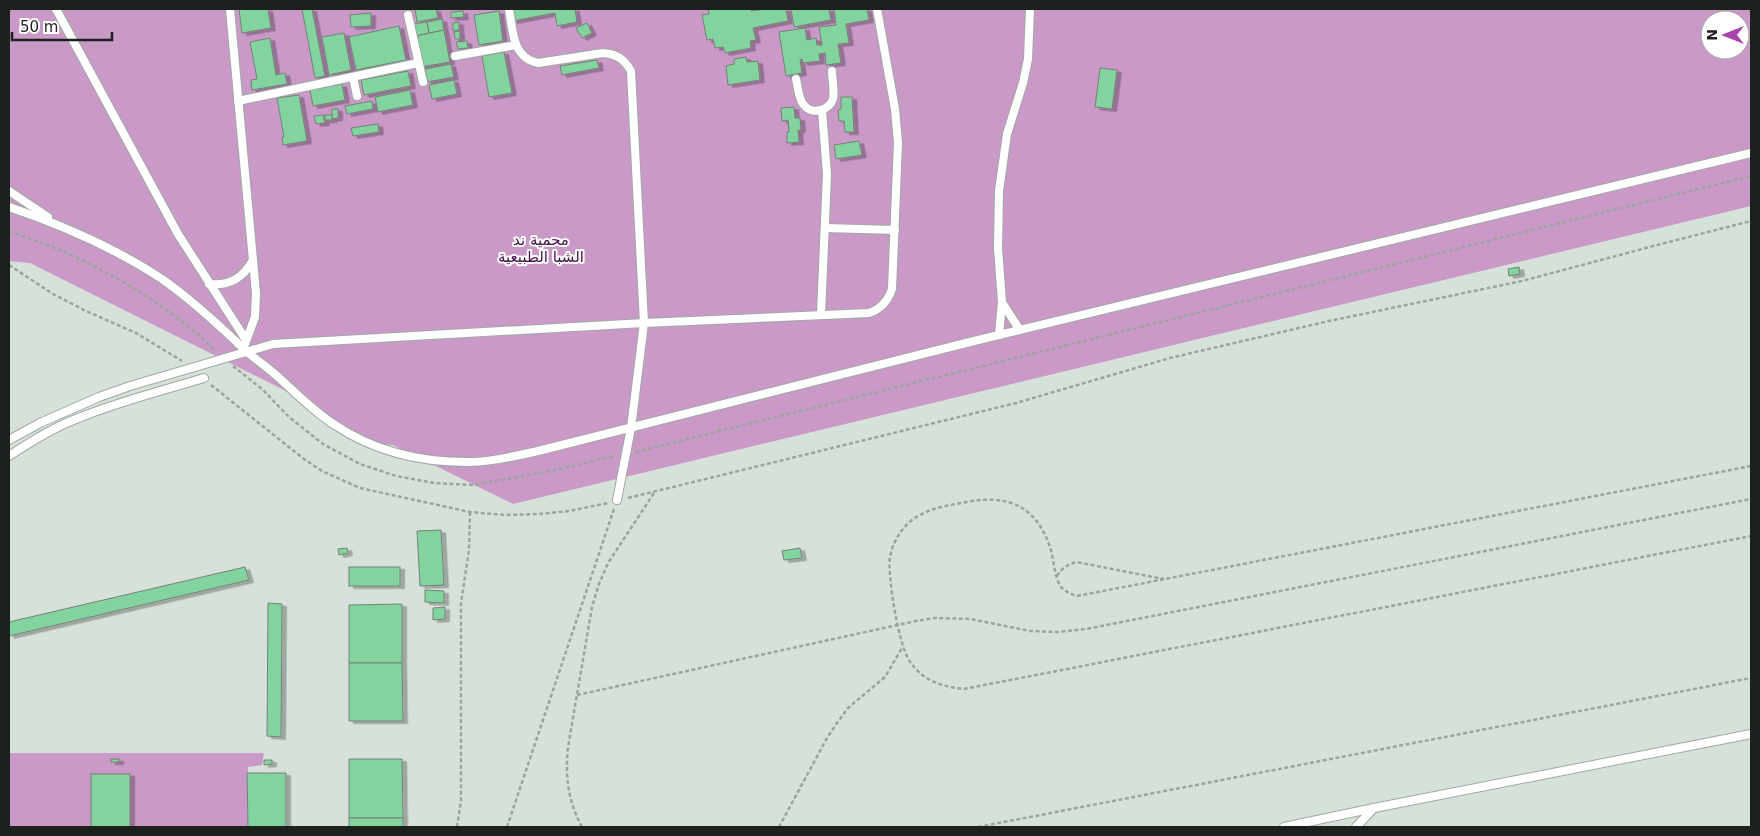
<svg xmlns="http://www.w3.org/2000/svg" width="1760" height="836" viewBox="0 0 1760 836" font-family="'DejaVu Sans',Vazirmatn,sans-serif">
  <defs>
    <filter id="shadow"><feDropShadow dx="4.5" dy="2.5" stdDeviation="0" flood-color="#0004"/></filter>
  </defs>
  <rect width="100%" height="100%" fill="#d6e2d9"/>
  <g fill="#ca99c8" fill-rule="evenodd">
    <path d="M9,9H1751V206L513,504L393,445L368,443L302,399L30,263L9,261ZM1710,20H1740V50H1710Z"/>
    <path d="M9,753H264L262,765L248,767V827H130V774H91V827H9Z"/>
  </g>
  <g fill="#82d39e" stroke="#758078" filter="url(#shadow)">
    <path d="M239,9H268L271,28L242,33Z"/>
    <path d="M302,9H312L325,76L315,78Z"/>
    <path d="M415,9H436L438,18L417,22Z"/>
    <path d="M511,9H575L577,22L557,26L555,13L513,21Z"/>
    <path d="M708,9H751V11L765,9H786L788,21L753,28L756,40L750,41L751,48L725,53L723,47L715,48L713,39L707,40L702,15L709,14Z"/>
    <path d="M791,9H829L831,20L794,27Z"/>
    <path d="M834,9H867L869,20L846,24L849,43L838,44L841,63L826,65L825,53L819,54L820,61L803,63L802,59L800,60L802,73L786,76L779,32L805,28L807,40L816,38L817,45H822L819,27L836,25Z"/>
    <path d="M463,11L464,17L451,18V12Z"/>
    <path d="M499,11L503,41L479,45L474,15Z"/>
    <path d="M371,13V26L351,27L350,15Z"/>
    <path d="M442,19L444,30L429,33L427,22Z"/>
    <path d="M427,22L429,33L416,36L414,24Z"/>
    <path d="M459,22V30L453,31V23Z"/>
    <path d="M587,23L592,33L582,38L576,28Z"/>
    <path d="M399,26L406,60L356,70L349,37Z"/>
    <path d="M444,30L450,62L421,67L416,36Z"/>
    <path d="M460,31V39H455L454,32Z"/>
    <path d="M344,33L351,70L329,75L322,37Z"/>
    <path d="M270,38L276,75L285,73L287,84L252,90L251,80L257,79L250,42Z"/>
    <path d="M467,41L468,48L458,49L456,42Z"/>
    <path d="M504,52L512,93L489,97L482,56Z"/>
    <path d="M746,57L747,62L758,61L760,80L728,85L726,66L734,64V59Z"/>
    <path d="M597,60L599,68L562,75L560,66Z"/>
    <path d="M451,64L454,77L427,82L425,69Z"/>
    <path d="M1100,68L1117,70L1112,109L1095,107Z"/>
    <path d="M408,71L411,86L364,95L361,80Z"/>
    <path d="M454,80L457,94L432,99L429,85Z"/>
    <path d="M342,84L345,100L313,106L310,90Z"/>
    <path d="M410,90L413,105L378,112L375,97Z"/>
    <path d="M299,95L307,141L283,145L282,137H284L277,98Z"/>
    <path d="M841,97H852L854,132H845L844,121H839L838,110L841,109Z"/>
    <path d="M372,101L373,109L347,114L345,106Z"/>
    <path d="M794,107L795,118H800L801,130H798L799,142L787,143V132H789L788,120L782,121L781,108Z"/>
    <path d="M332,109H338V118L332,119Z"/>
    <path d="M323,115L325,123L316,124L314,116Z"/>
    <rect x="325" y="115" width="7" height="5"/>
    <path d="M378,124L379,132L353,136L351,128Z"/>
    <path d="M859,141L862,155L836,159L834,145Z"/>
    <path d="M1519,267L1520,274L1509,276L1508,269Z"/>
    <path d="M441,530L444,585L420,586L417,531Z"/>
    <path d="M347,548L348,553L339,555L338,549Z"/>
    <path d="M800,548L802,558L784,560L782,551Z"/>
    <path d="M245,567L249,580L9,636V622Z"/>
    <rect x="349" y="567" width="51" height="19"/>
    <path d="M425,590L444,591V603L425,602Z"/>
    <path d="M268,603L282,604L281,737L267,736Z"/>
    <path d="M402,604V663H349V605Z"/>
    <path d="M445,607V619L433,620V608Z"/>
    <path d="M349,663H402L403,721H349Z"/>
    <rect x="111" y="759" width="8" height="3"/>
    <path d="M349,759H402L403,818H349Z"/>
    <path d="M264,760H272V764L264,765Z"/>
    <path d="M247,773H286V827H248Z"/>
    <rect x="91" y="774" width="39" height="53"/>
    <rect x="349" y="818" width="54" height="9"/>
  </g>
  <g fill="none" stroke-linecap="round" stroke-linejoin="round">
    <g stroke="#9eaaa2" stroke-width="10">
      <g id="lane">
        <path d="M56,9L178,234L246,340"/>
        <path d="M230,9L256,293L255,317L245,344"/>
        <path d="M509,9C513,30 512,58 538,63L603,53C617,54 624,59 631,71L644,323L631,428L617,500"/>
        <path d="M408,15L423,82"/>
        <path d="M455,56L516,45"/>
        <path d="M353,77L357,96"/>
        <path d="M796,79C798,86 798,99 804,105C811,115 829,111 833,99C835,91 832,80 832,71"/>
        <path d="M238,101L418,63"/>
        <path d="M9,191L48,217"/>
        <path d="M9,207C62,225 115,248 162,279C192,300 219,325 245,350C255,359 267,367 277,376C296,393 314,412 335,425C374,451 421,462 467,462C491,462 515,456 538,451L974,341L1751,153"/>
        <path d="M825,228L895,230"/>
        <path d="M209,284C230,286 243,278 253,260"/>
        <path d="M1003,304L1020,330"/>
        <path d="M821,315L827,174L822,110"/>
        <path d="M999,335L1002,302L998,248L999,191L1007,134L1023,83L1028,59L1030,9"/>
        <path d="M9,440L40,423L99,397L130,386L273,344L644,323L869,313C881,309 888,301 892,289L898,143L895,109L877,9"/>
        <path d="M9,456C30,442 52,428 76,419C117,402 161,391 204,378"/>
        <path d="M1284,827L1374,808L1751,734"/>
        <path d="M1356,827L1374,808"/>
      </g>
    </g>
    <g stroke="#9ba59e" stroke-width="2.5" stroke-dasharray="4 2.5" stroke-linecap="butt">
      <path d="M9,232C78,251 165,301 216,351"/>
      <path d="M9,265L53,294L86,311L136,333L182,361"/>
      <path d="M233,366L262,389L289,417L323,444L360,464L396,476L434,483L472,485L551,471L615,456"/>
      <path d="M211,385L304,459L322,471L360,488L470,512L505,515L539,514L569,511L608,503"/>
      <path d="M635,452L1751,176"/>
      <path d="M1751,466L1077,596C1071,594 1066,592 1061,587C1054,577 1054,559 1050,547C1036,506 1008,494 967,502C951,505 934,507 920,515C905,522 893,540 890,557C887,575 899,646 909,660C921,680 942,687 964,689L1751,536"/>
      <path d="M628,498L1016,403L1170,358L1329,321L1522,281L1661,244L1751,221"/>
      <path d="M1057,576C1062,568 1067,565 1076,562L1164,579"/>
      <path d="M577,695L916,621L934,618L971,619L1030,631L1058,632L1086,629L1751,499"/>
      <path d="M457,827L461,801V603L469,550L470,512"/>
      <path d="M507,827L614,509"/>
      <path d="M582,827C568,801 565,777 568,747L592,607L599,584L608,563L654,493"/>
      <path d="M779,827L827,738L837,723L848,708L885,677L902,648"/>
      <path d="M978,827L1751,678"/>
    </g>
    <use href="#lane" stroke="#fff" stroke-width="8"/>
  </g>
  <g text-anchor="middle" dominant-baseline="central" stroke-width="4" stroke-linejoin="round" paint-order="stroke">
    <g font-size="15" fill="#470f48" stroke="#fff">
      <text x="541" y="240">محمية ند<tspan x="541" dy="17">الشبا الطبيعية</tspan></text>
    </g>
  </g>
  <rect width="1760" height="836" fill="none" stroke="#1d211e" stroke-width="20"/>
  <g transform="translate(1725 35) rotate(270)"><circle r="24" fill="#ffffff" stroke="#a5a6a5"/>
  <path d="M0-4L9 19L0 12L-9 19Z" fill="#a944aa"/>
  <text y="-8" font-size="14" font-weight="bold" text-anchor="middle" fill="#1d211e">N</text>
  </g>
  <path d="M12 32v8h100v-8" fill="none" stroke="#1d211e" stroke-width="2.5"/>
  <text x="20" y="32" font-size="15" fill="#1d211e" stroke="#ffffff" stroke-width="4" paint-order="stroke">50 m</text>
</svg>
